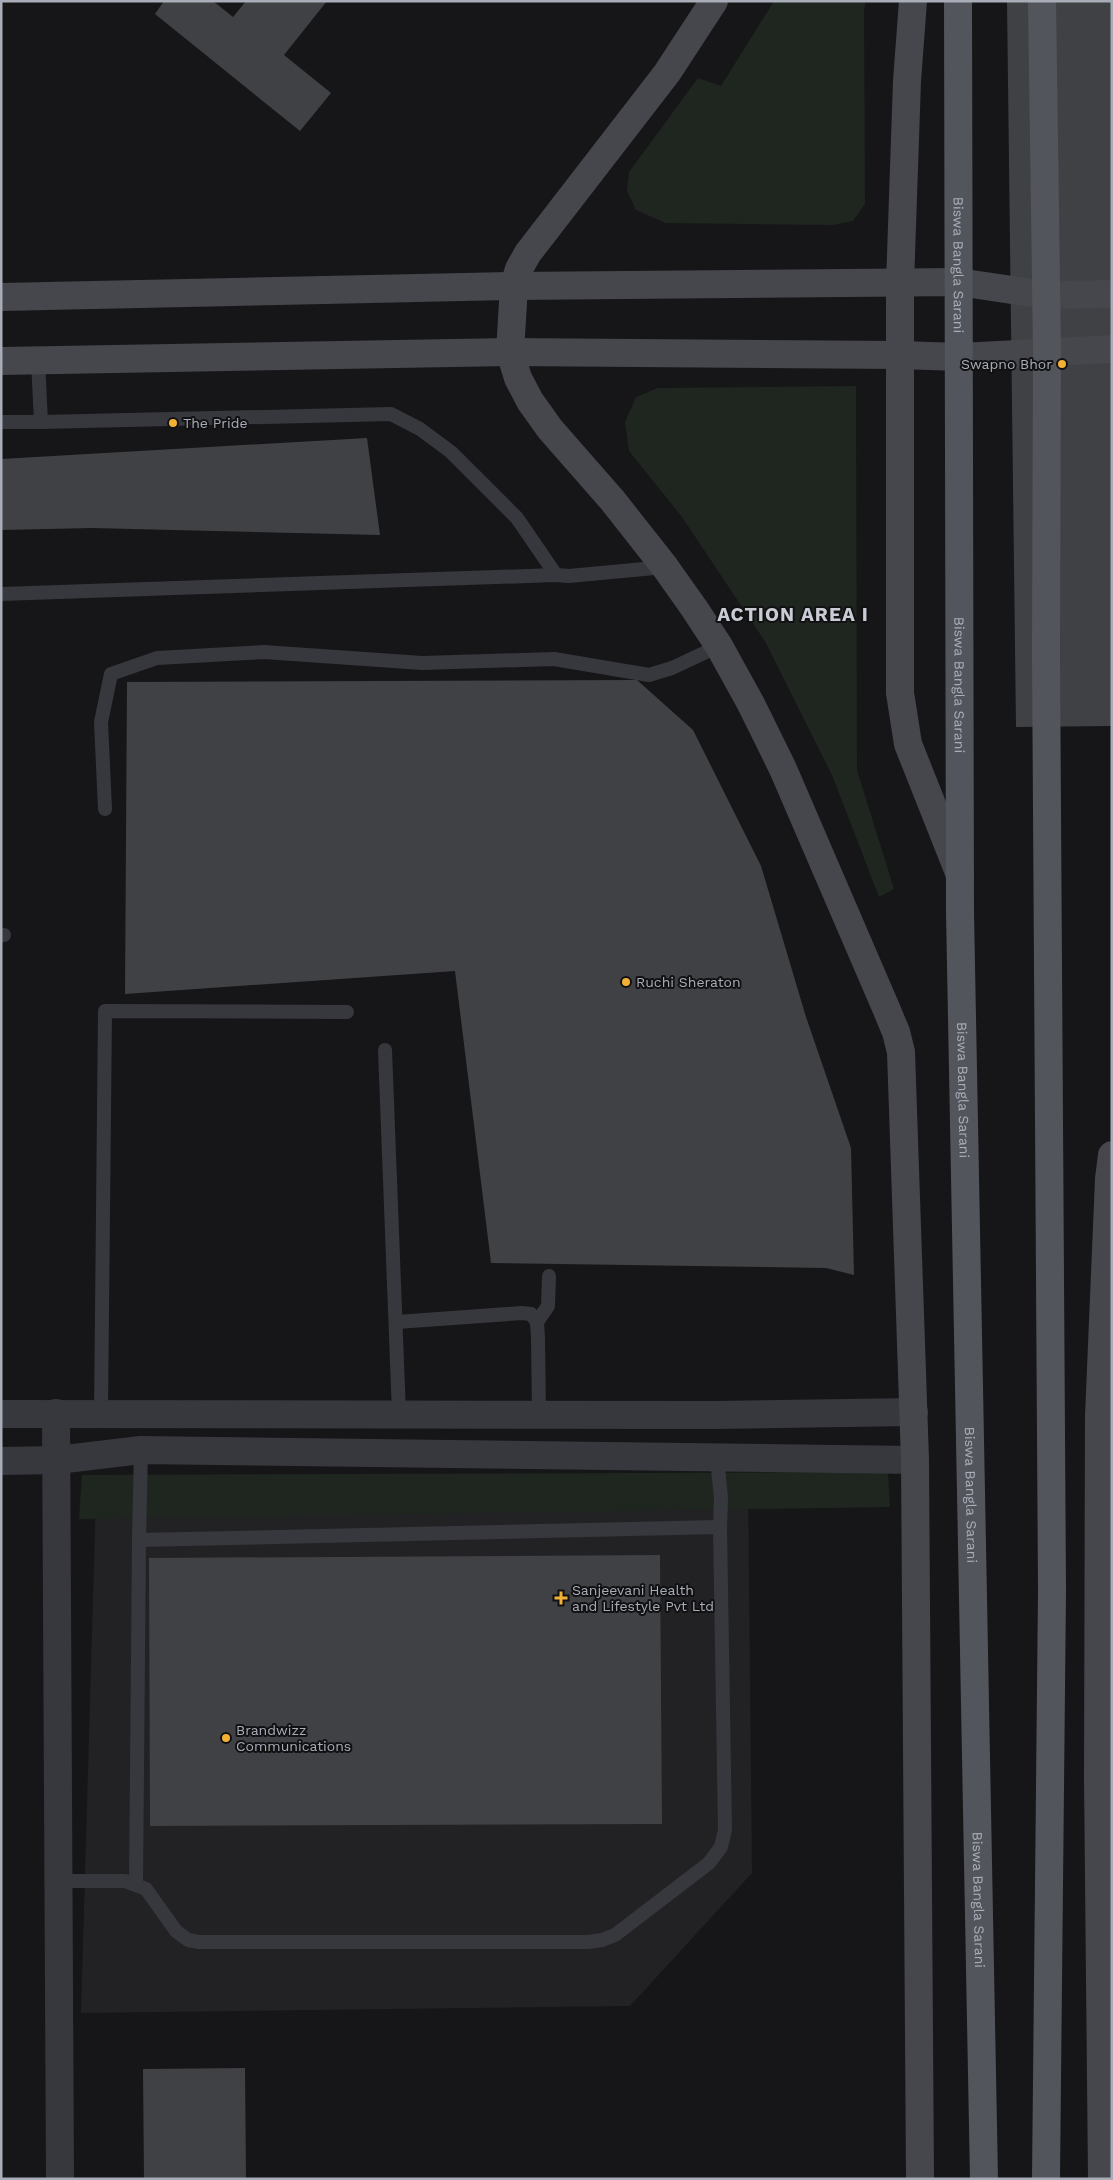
<svg xmlns="http://www.w3.org/2000/svg" width="1113" height="2180" viewBox="0 0 1113 2180" font-family="'Work Sans',sans-serif">
  <rect width="100%" height="100%" fill="#161618"/>
  <path fill="#222225" d="M748,1482L752,1873L630,2006L81,2013L96,1494Z"/>
  <g fill="#1e261f">
    <path d="M774,1H866L864,10L865,204L853,221L833,225L666,223L636,210L627,191L629,172L698,78L721,86Z"/>
    <path d="M856,386L857,770L894,889L879,897L832,775L766,643L682,517L629,451L625,422L636,397L658,388Z"/>
    <path d="M888,1472L890,1507L79,1519L82,1475Z"/>
  </g>
  <g fill="#404145">
    <path d="M164,1H213L233,17L246,1H327L284,55L331,93L300,131L155,14Z"/>
    <path d="M1007,1H1112V726L1016,727Z"/>
    <path d="M367,438L380,535L92,528L1,530V459Z"/>
    <path d="M637,680L693,730L761,866L806,1017L851,1148L854,1275L826,1268L491,1263L455,971L125,994L127,682Z"/>
    <path d="M660,1555L662,1824L150,1826L149,1558Z"/>
    <path d="M245,2068L246,2179H144L143,2069Z"/>
  </g>
  <g fill="none" stroke-linecap="round" stroke-linejoin="round">
    <g stroke="#37383d" stroke-width="14">
      <path d="M1,422H41L38,361"/>
      <path d="M41,422L391,414L420,429L451,452L517,518L556,575"/>
      <path d="M1,594L556,575L569,576L665,567"/>
      <path d="M105,809L101,722L111,674L157,658L264,652L422,663L554,659L649,675L672,668L719,646"/>
      <path d="M1,935H4"/>
      <path d="M385,1050L399,1414"/>
      <path d="M397,1322L522,1313L531,1314L537,1322L538,1338L539,1414"/>
      <path d="M537,1322L548,1306L549,1276"/>
      <path d="M101,1413L105,1011L347,1012"/>
      <path d="M139,1540L720,1527"/>
      <path d="M58,1881H125L146,1889L176,1931L188,1940L199,1942H588L602,1940L615,1935L709,1863L721,1847L725,1830L720,1527L721,1498L717,1458"/>
      <path d="M136,1884L139,1540L141,1450"/>
    </g>
    <g stroke="#37383d" stroke-width="28">
      <path d="M56,1413L60,2179"/>
      <path d="M1,1414L716,1415L914,1412"/>
      <path d="M1,1461L57,1460L141,1450L915,1460"/>
    </g>
    <g stroke="#45474d" stroke-width="28">
      <path d="M714,1L667,73L528,253L519,269L514,286L510,352L518,378L530,401L550,429L613,501L665,567L694,608L719,646L751,704L783,769L886,1008L896,1032L901,1052L915,1460L920,2179"/>
      <path d="M913,1L907,81L900,284V693L908,744L960,875"/>
      <path d="M1,297L514,286L958,282L1045,295L1112,294"/>
      <path d="M1,361L510,352L900,355L959,357L1112,349"/>
      <path d="M1102,2179L1098,1778L1099,1416L1109,1179L1112,1155"/>
    </g>
    <g stroke="#53555c" stroke-width="28">
      <path id="s1" d="M958,1L960,912L984,2179"/>
      <path d="M1042,1L1047,351L1046,654L1052,1591L1046,2179"/>
    </g>
  </g>
  <g fill="#f2b134" stroke="#111113" stroke-width="2">
    <circle cx="1062" cy="364" r="5"/>
    <circle cx="173" cy="423" r="5"/>
    <circle cx="626" cy="982" r="5"/>
    <path d="M558.5 1590.5h5v5h5v5h-5v5h-5v-5h-5v-5h5z"/>
    <circle cx="226" cy="1738" r="5"/>
  </g>
  <g text-anchor="middle" dominant-baseline="central" stroke-width="4" stroke-linejoin="round" paint-order="stroke">
    <g font-size="14" fill="#a8adb8" stroke="#111113">
      <text stroke="none"><textPath href="#s1" startOffset="264">Biswa Bangla Sarani</textPath></text>
      <text stroke="none"><textPath href="#s1" startOffset="684">Biswa Bangla Sarani</textPath></text>
      <text stroke="none"><textPath href="#s1" startOffset="1089">Biswa Bangla Sarani</textPath></text>
      <text stroke="none"><textPath href="#s1" startOffset="1494">Biswa Bangla Sarani</textPath></text>
      <text stroke="none"><textPath href="#s1" startOffset="1899">Biswa Bangla Sarani</textPath></text>
    </g>
    <g font-size="14" fill="#a8adb8" stroke="#111113" text-anchor="start">
      <text x="1052" y="364" text-anchor="end">Swapno Bhor</text>
      <text x="183" y="423">The Pride</text>
      <text x="636" y="982">Ruchi Sheraton</text>
      <text x="572" y="1590">Sanjeevani Health<tspan x="572" dy="16">and Lifestyle Pvt Ltd</tspan></text>
      <text x="236" y="1730">Brandwizz<tspan x="236" dy="16">Communications</tspan></text>
    </g>
    <g font-size="19" font-weight="bold" letter-spacing="1" fill="#c9ccd4" stroke="#111113">
      <text x="793" y="614">ACTION AREA I</text>
    </g>
  </g>
  <rect width="1113" height="2180" fill="none" stroke="#a8adb8" stroke-width="5"/>
</svg>
